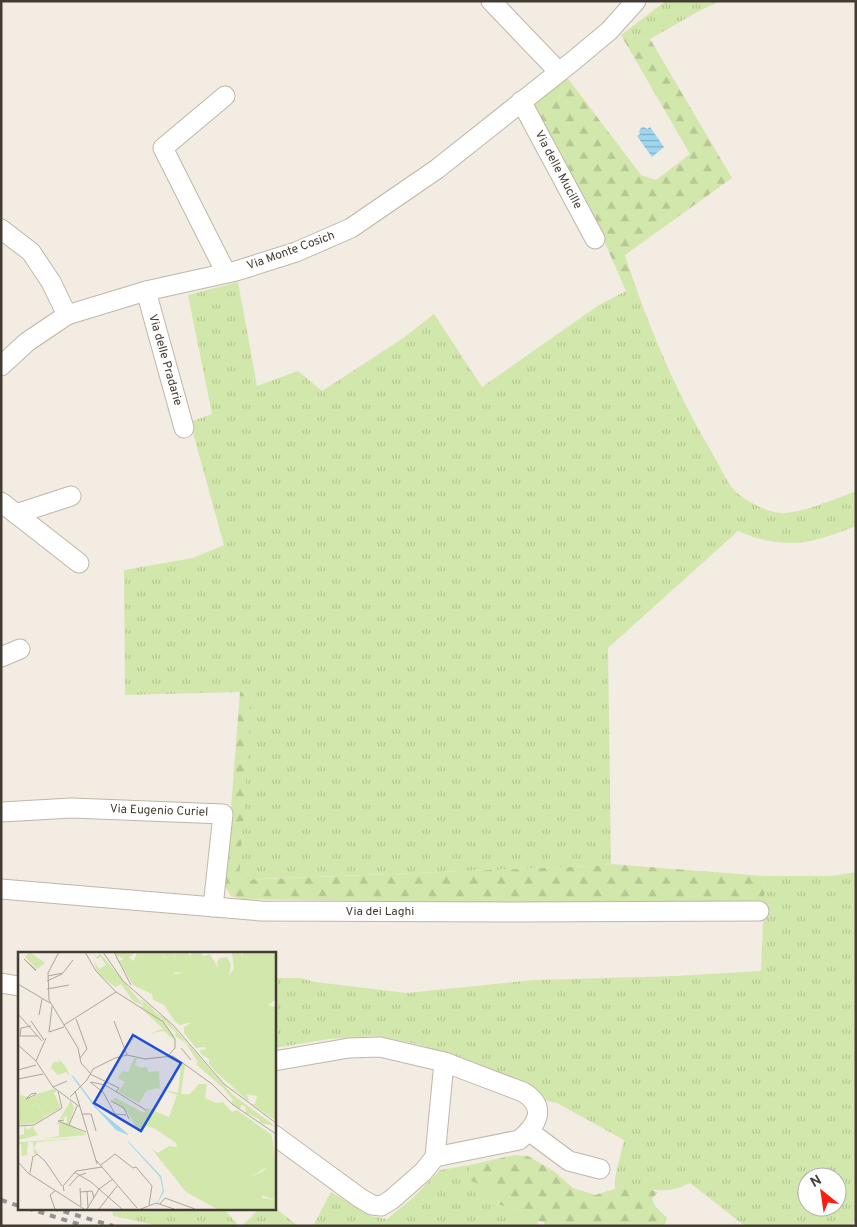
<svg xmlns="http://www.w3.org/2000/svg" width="857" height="1227" viewBox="0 0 857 1227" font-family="Overpass,sans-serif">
  <defs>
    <pattern id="grass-tufts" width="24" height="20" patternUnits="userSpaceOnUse" patternTransform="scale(1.25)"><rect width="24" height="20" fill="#d2e7ab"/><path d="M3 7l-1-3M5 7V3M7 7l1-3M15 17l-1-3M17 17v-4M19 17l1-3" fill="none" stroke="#b6c794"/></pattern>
    <pattern id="forest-firs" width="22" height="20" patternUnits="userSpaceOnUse" patternTransform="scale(1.25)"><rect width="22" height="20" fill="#d2e7ab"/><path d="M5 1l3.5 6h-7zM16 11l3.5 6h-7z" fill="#b6c794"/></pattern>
    <pattern id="water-rules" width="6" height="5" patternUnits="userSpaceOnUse" patternTransform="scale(1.25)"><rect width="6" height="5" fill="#9ed6ef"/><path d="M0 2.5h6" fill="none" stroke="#82afc2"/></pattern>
  </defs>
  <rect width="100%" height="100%" fill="#f2ece3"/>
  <g fill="url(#grass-tufts)" fill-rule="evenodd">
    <path d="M666,1H721L699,11L650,39L621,35Z"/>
    <path d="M238,282L257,386L298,371L322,391L402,339L434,314L482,387L599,305L626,291L634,282C655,343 682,403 715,458C721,468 727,483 735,491C746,501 765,511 779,513C797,515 838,498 856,491V526C810,544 786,551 738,531L608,648L611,864L594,866L238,880L252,693L240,692L125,695L124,570L193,558L224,545L190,422L212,414L188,295Z"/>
    <path d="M856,872V1218L852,1226H745L690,1183C660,1198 644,1187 615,1178L624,1140L557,1103L543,1100L535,1090L507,1076L417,1044L375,1036L329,1039L274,1048V978H300L315,982L407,993L534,980L676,976L761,971L765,876H831ZM807,1177H837V1207H807Z"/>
    <path d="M470,1165L469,1180L489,1189L494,1203L520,1211L527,1218L514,1224V1226H313L331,1192L371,1216L387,1219L413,1198L440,1170Z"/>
    <path d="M274,1207L298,1226H242L260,1208Z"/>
    <path d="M112,1208H223L239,1226H160L113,1216Z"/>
  </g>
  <g fill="url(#forest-firs)">
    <path d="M621,35L650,39L732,178L625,255L634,282L626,291L605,243L531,105L566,76L641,175L656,180L690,154Z"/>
    <path d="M240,692L252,693L239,880L594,866L611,864L765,876L764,907L242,899L231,896L225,886Z"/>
    <path d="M515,1155L528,1156L555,1172L573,1188L595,1195L615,1189V1178L658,1192L652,1199L655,1206L667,1218L664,1226H544V1222L538,1221V1226H514L513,1224L527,1218L520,1211L494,1203L489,1189L469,1180L470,1165Z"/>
  </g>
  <path fill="url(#water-rules)" d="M644,127L647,129L650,127L664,147L652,157L637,136L640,134L639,131L641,128Z"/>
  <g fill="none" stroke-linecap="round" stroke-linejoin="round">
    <g stroke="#c0b6a9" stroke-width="21">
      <g id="minor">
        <path d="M491,1L559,72"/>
        <path d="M225,96L163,148L226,273"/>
        <path d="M521,101L595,239"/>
        <path d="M1,229L31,252L51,282L67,315"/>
        <path d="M146,291L184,428"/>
        <path d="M1,366L27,342L67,315L146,291L236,271L296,252L351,228L437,169L573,61L609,31L636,1"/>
        <path d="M1,502L79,563"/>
        <path d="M16,514L71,496"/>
        <path d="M1,657L20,649"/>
        <path d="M1,812L72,808L223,814L213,907"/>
        <path d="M1,889L261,911L512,912L759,911"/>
        <path d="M1,983L19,986"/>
        <path d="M274,1061L349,1048L380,1047L444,1062L523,1092C548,1107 537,1126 519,1140L435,1157L423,1172L391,1200L381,1206L372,1205L360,1198L274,1135"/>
        <path d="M530,1132L569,1161L600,1169"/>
        <path d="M435,1157L444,1062"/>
      </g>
    </g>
    <use href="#minor" stroke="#fff" stroke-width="19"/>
    <g stroke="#939393" stroke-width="4" stroke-dasharray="6 6" stroke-linecap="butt">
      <path d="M1,1200L19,1206"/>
      <path d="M27,1208L84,1226"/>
      <path d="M52,1208L113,1226"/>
    </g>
  </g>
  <g text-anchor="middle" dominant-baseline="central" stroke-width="4" stroke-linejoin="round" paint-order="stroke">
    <g font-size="12" fill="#433c33" stroke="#fff">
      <text transform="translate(558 170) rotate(62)">Via delle Mucille</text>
      <text transform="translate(291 251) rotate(-20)">Via Monte Cosich</text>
      <text transform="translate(165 360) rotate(74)">Via delle Pradarie</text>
      <text transform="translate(159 811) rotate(2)">Via Eugenio Curiel</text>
      <text x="380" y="912">Via dei Laghi</text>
    </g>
  </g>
  <g transform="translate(18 952)">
    <rect width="258" height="258" fill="#f2ece3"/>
    <path d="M75,0L79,5L82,1L126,54L115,49L103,32L97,35L81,22L79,19L76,9L81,17L88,13L83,5L79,7ZM97,0H117L111,6L116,9L119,0H142L149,7L145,13L148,15L146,18L155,19V22L165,21L172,12L169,7L158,9L157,1L148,0H169L172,4L174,0H182L185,4L192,2L200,16L211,23L216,17L214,0H223L224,5L225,0H257V48L250,53L257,55L258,120L255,121H257V168L234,152H237L239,144L229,142L231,150L197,119L191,112V107L183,102L182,98L188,97L186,95L178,96L166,81V75L174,70L162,73L157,70L146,53L135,48L134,42L115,33L101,9L106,7L100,4L99,6ZM138,61L147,66L215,143L257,174L242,171L241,167L228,161L227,155L224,153L222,157L213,151L215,148L205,136L178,112L180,110L167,90L157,84L158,81ZM148,105H155L167,113L163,142H172L181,132H189L187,146L198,151L205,150L214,160L219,158L254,183L257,210L234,224L245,246L257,248V257H199L168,240L133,196L140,201L151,194L159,195L158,191L136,176L128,174L121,181L110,161L96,150L95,147L98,146L126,161L129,156L151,165L159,143L139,136L128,139L121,151L100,140L107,130L100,126L104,119L110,120L116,106H119L117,113L120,115H129L130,120L141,119L142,137L160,141L163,112ZM36,137L39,139L12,155L11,149L19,142ZM53,148L56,156L51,172L69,183L25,187L41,184V172H38L40,170L49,171V164L41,168Z" fill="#d2e7ab"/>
    <path d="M142,0H157L158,9L169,7L172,12L169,18L165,21L157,20L152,25L155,20L146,18L144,13L149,6L144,2L142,6L138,5ZM209,5L213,13L211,23L200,16L199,10L202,6ZM123,47L133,55L155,82L157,90V95L156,88L146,79L132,81L145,77L122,55L141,67L123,55L126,54ZM40,106L48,115L52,124L48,120L40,123L33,116L35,110H42ZM2,143L14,146L12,155L19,151L26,166L18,171L1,173ZM6,174L10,178L14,174L20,183L0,188V184L6,182ZM69,186L19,190L16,196L20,201L16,202L15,190H10L9,203L4,204L3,192H0V190ZM182,186L200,191L218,202L212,211L185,204L175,212ZM255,209L257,210V248L229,238L234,224L244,220Z" fill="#d2e7ab"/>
    <path d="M36,141L43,156L26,165L18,149Z" fill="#d2e7ab"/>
    <path d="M12,0L27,11L19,17L7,5Z" fill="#d2e7ab"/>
    <path d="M53,123L56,125L80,157L110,182V189L143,224L146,239L137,257L145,238L142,225L110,190V183L98,178L75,153Z" fill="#9ed6ef"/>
    <path fill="none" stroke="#aca69d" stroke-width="1" d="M41,0L30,21L31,48L60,96L63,111L72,121M67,0L78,19L98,40L144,69M85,0L105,29L155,73L206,132L258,171M96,0L113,33M18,19L6,7L18,18M30,24L45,21L55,8M29,29L44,22M0,32L32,51M29,37L51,33M0,62L24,89M21,63L24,47M58,67L69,97L62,106M144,68L157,87V96L150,104M13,69L26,88M96,69L109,103M46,73L98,40M13,74L3,76L2,84H20M31,80L34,54M31,80L46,75M0,93L18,109L35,135L62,155L79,212M163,96L173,108M18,109L28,86M0,118L18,113M72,122L101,136L98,140M0,127L25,122M72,130L85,140L97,162L108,163M73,130L87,133L128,158M35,135L49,129M57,139L62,155M18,141L17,143L8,147L13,142ZM52,145L69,128L75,117L97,106L109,103L127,107L155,104L194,132L214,152L258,182M93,149L106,156L111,167M64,162H73L78,179M46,168L40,169L68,180M51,173L59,154M0,174L16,173L44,156L40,139M16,204L19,202L27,209L44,234M78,208L119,256M0,210L10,221L66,257M83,213L97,202L115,216L118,215L134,234L131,253M56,220L73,230L104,257M12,221L15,204M51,234L60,224L68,221M62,236L63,254M37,239L32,243L37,257M46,239L45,234L58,219L84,215M69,239L70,256M62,240L74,239L76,246M142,252L147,246L177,257M69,257L81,237L95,227M81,257L99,234M123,257L138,251L156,257"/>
    <path fill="#1d4ed8" fill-opacity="0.15" stroke="#1d4ed8" stroke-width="2.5" d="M115,83L163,111L123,179L76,151Z"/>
    <rect width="258" height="258" fill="none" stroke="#433c33" stroke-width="2.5"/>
  </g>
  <rect width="857" height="1227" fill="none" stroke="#433c33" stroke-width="5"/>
  <g transform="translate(822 1192) rotate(330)"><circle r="24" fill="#ffffff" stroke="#b4b1ad"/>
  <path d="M0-4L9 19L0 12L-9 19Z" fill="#fa1e12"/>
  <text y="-8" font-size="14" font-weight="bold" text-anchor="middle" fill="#433c33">N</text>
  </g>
</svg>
